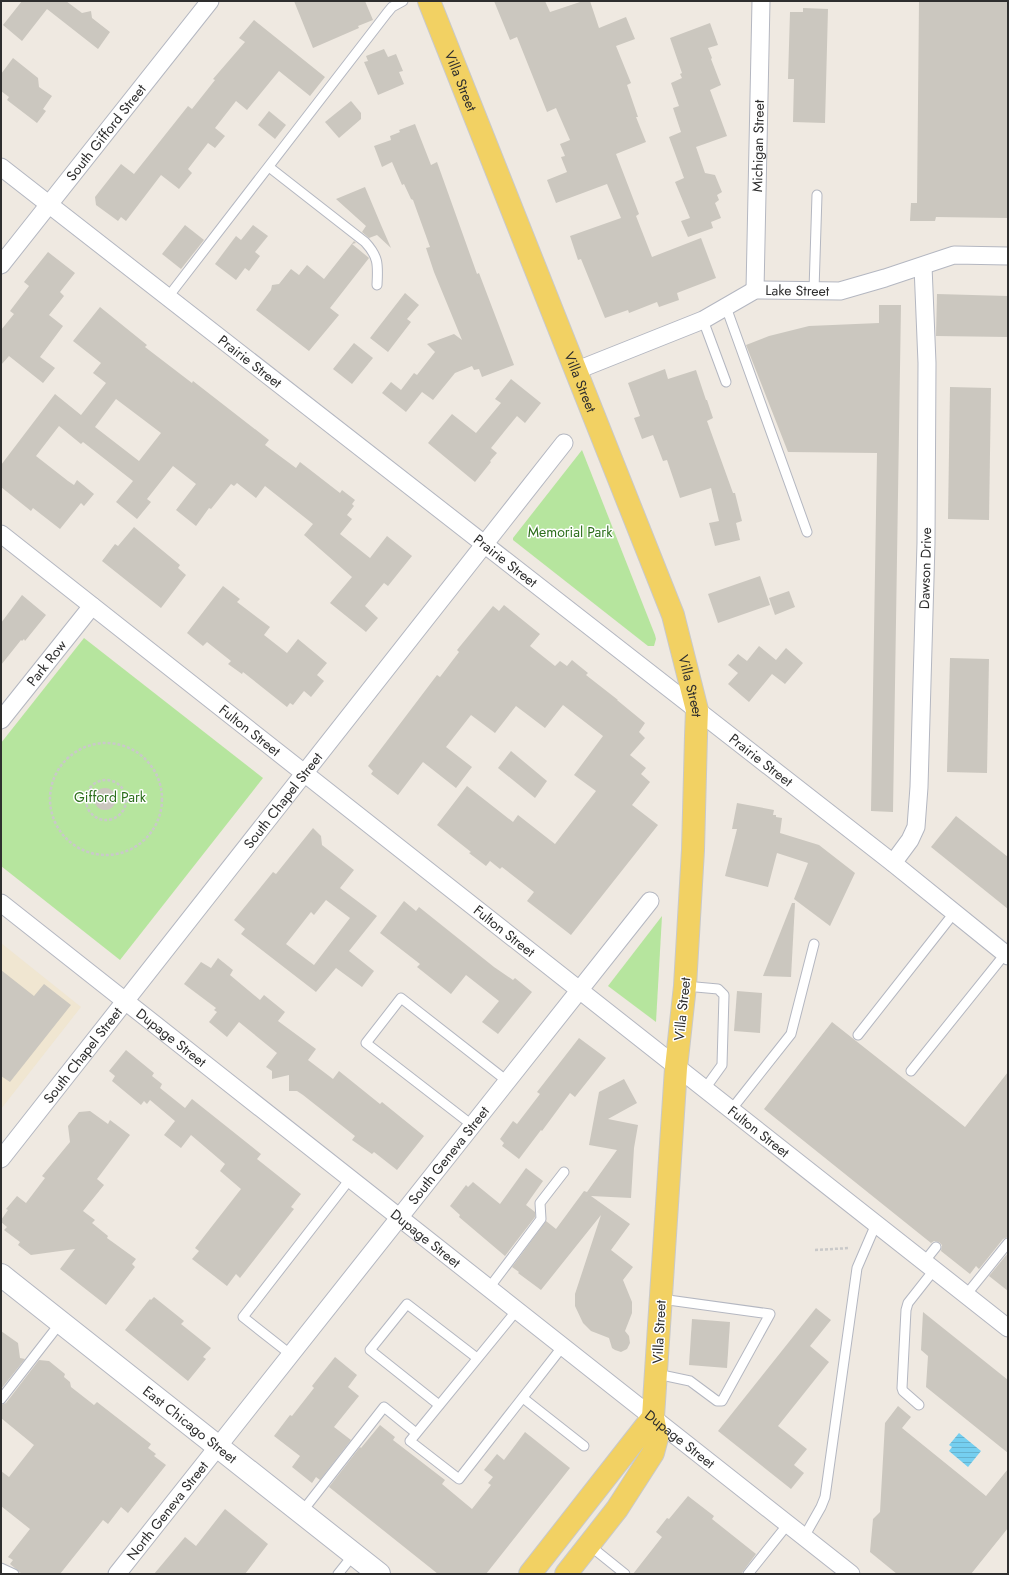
<svg xmlns="http://www.w3.org/2000/svg" width="1009" height="1575" viewBox="0 0 1009 1575" font-family="Jost,sans-serif">
  <defs>
    <pattern id="water-rules" width="6" height="5" patternUnits="userSpaceOnUse"><rect width="6" height="5" fill="#75cff0"/><path d="M0 2.5h6" fill="none" stroke="#66b2ce"/></pattern>
  </defs>
  <rect width="100%" height="100%" fill="#efe9e1"/>
  <path fill="#f0e6d1" d="M1,943L81,1007L1,1109Z"/>
  <g fill="#b6e59e">
    <path d="M582,450L655,635L656,639L654,646H648L513,540V538Z"/>
    <path d="M84,638L263,778L120,960L1,866V743Z"/>
    <path d="M662,916L656,1022L608,986Z"/>
  </g>
  <path fill="url(#water-rules)" d="M959,1433L981,1451L968,1467L949,1451L952,1447L949,1445Z"/>
  <g fill="#cbc7bf" fill-rule="evenodd">
    <path d="M22,1H66L82,13L91,11L92,18L110,32L98,49L47,9L22,41L3,25Z"/>
    <path d="M294,1H365L373,20L358,26L359,28L313,48Z"/>
    <path d="M494,1H545L550,12L583,1H590L599,28L626,17L635,39L616,46L631,83L627,85L638,117H636L646,142L616,154L639,214L636,216L652,257L701,238L716,278L677,293L679,300L659,307L657,302L629,313L628,310L605,318L581,259L578,260L570,236L621,218L607,184L556,203L547,180L567,172L561,157L565,156L560,144L570,140L556,108L547,112L517,37L510,40Z"/>
    <path d="M919,1H1008V218L936,217L935,221H910L911,203H917Z"/>
    <path d="M803,8L828,9L825,123L793,122L794,79H788L790,12H803Z"/>
    <path d="M254,20L325,77L310,96L279,71L247,110L236,101L215,128L225,136L215,148L208,143L188,169L192,173L179,189L161,175L126,221L121,217L118,221L96,205L95,197L121,164L134,174L188,106L192,109L215,80L213,79L245,42L239,38Z"/>
    <path d="M710,23L718,45L708,48L712,58L711,59L721,85L710,90L727,136L696,147L705,173L715,175L722,192L717,195L719,200L715,203L721,218L711,222L713,228L688,237L681,221L690,218L675,182L684,178L669,137L681,132L673,108L679,106L671,83L682,78L680,74L682,73L670,38Z"/>
    <path d="M384,49L388,57L396,54L403,71L399,72L404,84L378,95L364,62L368,61L366,56Z"/>
    <path d="M13,58L38,78L39,87L52,96L43,109L46,111L37,123L7,100L9,97L1,91V74Z"/>
    <path d="M351,101L361,113V119L339,138L325,122Z"/>
    <path d="M269,111L286,125L275,139L258,125Z"/>
    <path d="M415,124L431,165L437,162L477,274L479,273L514,365L482,377L479,369L474,370L472,366L455,373L433,400L422,392L406,412L382,393L391,382L401,390L414,373L417,375L435,352L427,344L454,334L462,340L434,272L426,248L430,247L413,200L411,199L404,184L402,185L392,162L382,167L374,146L391,140L390,136L400,132L399,130Z"/>
    <path d="M365,187L381,225L391,248L377,235L369,238L362,232L366,226L336,199Z"/>
    <path d="M185,225L204,240L181,269L162,254Z"/>
    <path d="M253,225L268,236L255,252L260,256L249,271L245,268L236,280L215,264L236,236L241,240Z"/>
    <path d="M354,241L356,243L352,244L369,258L330,308L339,315L309,351L256,310L271,290L272,285L279,284L291,269L299,275L307,265L324,279Z"/>
    <path d="M48,252L75,273L60,292L64,296L49,315L63,326L40,357L55,368L43,383L9,356L1,365V330L14,314L10,311L29,286L24,282Z"/>
    <path d="M405,293L419,305L407,319L411,322L388,352L370,338Z"/>
    <path d="M937,294L1008,296V337L936,336Z"/>
    <path d="M879,305H901L893,812L871,811L877,453L788,452L746,345L769,336L809,326L879,323Z"/>
    <path d="M100,307L147,345L145,347L192,383L193,381L269,440L265,445L296,468L300,462L340,493L342,490L355,500L352,504L354,506L347,515L352,519L340,534L370,558L387,536L412,556L388,586L384,583L365,606L378,618L366,632L330,603L352,577L304,535L313,524L265,486L256,498L237,483L234,486L231,484L211,509L209,508L196,526L176,510L196,484L173,466L147,499L151,502L137,519L116,502L133,481L83,442L81,444L59,426L36,456L68,481L74,485L77,480L94,494L84,506L81,503L60,529L33,508L31,511L1,487V465L55,394L81,415L106,383L93,373L101,363L73,341ZM116,399L161,433L139,461L95,427Z"/>
    <path d="M354,343L373,358L352,384L333,369Z"/>
    <path d="M665,369L668,379L696,370L706,400H707L713,418L707,421L733,493H735L742,521L736,523L740,540L715,546L709,523L719,521L711,488L680,498L667,460L663,461L653,435L642,439L634,418L640,416L628,383Z"/>
    <path d="M511,379L541,403L525,423L517,416L491,448L497,453L490,461L491,462L475,482L428,443L452,414L476,433L501,403L495,399Z"/>
    <path d="M950,387L991,388L989,520L948,519Z"/>
    <path d="M134,527L180,565L178,568L186,575L161,608L102,561L115,544L118,546Z"/>
    <path d="M760,576L770,605L718,623L708,594Z"/>
    <path d="M223,586L240,599L237,602L270,627L264,635L287,653L298,639L327,663L317,675L324,681L311,697L304,691L293,705L290,703L287,707L243,672L242,674L228,664L231,661L207,642L203,646L187,633Z"/>
    <path d="M789,591L795,607L775,615L769,598Z"/>
    <path d="M22,595L46,615L25,641L24,639L22,641L21,640L1,665V623Z"/>
    <path d="M504,605L540,634L530,646L555,666L560,661L567,666L572,660L588,673L586,675L618,700H617L645,723L639,732L645,738L630,755L646,768L641,774L650,782L632,805L658,825L571,935L527,901L534,892L502,867L500,869L490,861L486,866L469,853L471,852L437,825L467,786L513,822L518,815L555,844L596,791L574,775L603,736L563,705L545,728L516,706L495,733L471,715L446,747L472,767L456,788L423,762L398,795L371,774L373,771L368,766L437,675L440,677L459,652L457,650L493,606L499,611Z"/>
    <path d="M759,646L776,660L786,648L803,663L785,684L772,674L749,702L728,684L738,673L728,665L738,654L747,661Z"/>
    <path d="M950,658L989,659L987,773L947,772Z"/>
    <path d="M511,751L547,781L535,798L498,768Z"/>
    <circle cx="105" cy="799" r="11"/>
    <path d="M737,803L774,810L773,815H776V817L782,818L780,833L819,845L855,873L830,926L794,899L808,863L777,853L768,887L725,876L737,829H732Z"/>
    <path d="M956,816L1008,857V909L931,847Z"/>
    <path d="M313,828L321,836L322,845L354,870L340,888L377,916L349,951L374,971L362,987L336,968L316,992L241,934L245,929L234,920L273,872L276,874ZM326,900L350,918L314,965L286,944L311,912L314,915Z"/>
    <path d="M404,901L416,911L419,907L494,967L513,980L515,978L532,992L498,1034L482,1022L499,1001L466,975L451,994L417,967L420,964L380,933Z"/>
    <path d="M792,903H795L791,977L763,976Z"/>
    <path d="M218,958L233,970L230,975L260,1000L264,995L285,1012L278,1021L316,1049L308,1060L333,1079L339,1071L380,1104L382,1102L424,1136L397,1170L374,1152L372,1154L352,1140L355,1136L303,1095L297,1091H289V1075L272,1079V1071L266,1067L277,1053L239,1022L227,1037L209,1022L217,1012L214,1010L216,1008L184,984L201,962L211,968Z"/>
    <path d="M1,970L34,996L44,984L71,1005L10,1082L1,1076Z"/>
    <path d="M737,991L762,993L760,1033L734,1031Z"/>
    <path d="M832,1022L965,1127L1008,1072V1237L1003,1239L979,1269L976,1266L970,1274L941,1251L942,1245L939,1242L934,1241L931,1243L764,1109Z"/>
    <path d="M579,1038L606,1058L575,1097L570,1093L542,1131L541,1130L519,1159L502,1146L504,1143L500,1139L513,1121L517,1124L540,1094L537,1092Z"/>
    <path d="M126,1050L154,1073L152,1076L162,1084L160,1088L185,1108L192,1099L261,1154L257,1159L301,1194L291,1207L294,1209L240,1278L236,1274L227,1286L192,1259L199,1251L195,1248L241,1189L220,1171L225,1164L191,1135L181,1148L164,1135L175,1121L150,1100L147,1104L144,1101L141,1105L112,1081L115,1076L109,1071Z"/>
    <path d="M624,1079L637,1103L608,1119L638,1125L634,1148L631,1198L591,1196L630,1224L611,1250L633,1267L623,1280L632,1302V1313L625,1331L629,1336L630,1343L627,1349L621,1352L615,1350L612,1348L609,1338L591,1331L583,1323L575,1306V1294L601,1215L541,1290L518,1273L519,1272L512,1267L546,1221L556,1229L584,1191L587,1192L617,1150L589,1145L599,1092Z"/>
    <path d="M90,1111L108,1124L110,1120L130,1135L97,1179L104,1185L83,1211L95,1220L92,1223L108,1236L107,1238L136,1259L132,1264L135,1267L106,1305L60,1269L75,1249L31,1255L18,1245L20,1242L4,1230L7,1227L1,1222V1220L8,1210L6,1209L17,1196L26,1203L45,1178L42,1176L70,1142L68,1126L79,1112Z"/>
    <path d="M526,1168L543,1181L526,1205L535,1212V1217L505,1256L459,1217L460,1215L450,1206L466,1185L468,1187L473,1182L500,1204Z"/>
    <path d="M1008,1253V1291L989,1276Z"/>
    <path d="M154,1297L184,1321L181,1324L211,1348L203,1357L206,1359L188,1381L125,1330L150,1299L151,1300Z"/>
    <path d="M816,1308L831,1320L810,1346L829,1362L778,1426L807,1449L794,1465L804,1473L791,1489L718,1431Z"/>
    <path d="M923,1312L1008,1380V1453L926,1387L928,1356L921,1350Z"/>
    <path d="M692,1319L730,1322L727,1368L689,1365Z"/>
    <path d="M1,1331L18,1343L20,1358L25,1359L1,1389Z"/>
    <path d="M335,1357L357,1375L348,1387L359,1396L334,1427L351,1440L320,1480L316,1477L312,1483L292,1467L300,1456L274,1436L290,1415L292,1416L314,1388L312,1386Z"/>
    <path d="M39,1360L49,1361L65,1374L64,1377L70,1382L71,1387L94,1405L97,1402L151,1444L148,1448L156,1454L154,1456L166,1465L128,1513L121,1507L108,1524L103,1520L60,1574H22L10,1564L13,1560L8,1557L30,1529L1,1506V1471L9,1477L34,1445L1,1418V1405L6,1403Z"/>
    <path d="M898,1406L911,1417L902,1428L986,1496L1008,1469V1528L971,1574H897L870,1552L873,1519L880,1512L885,1423Z"/>
    <path d="M380,1425L395,1437L393,1440L445,1480L442,1484L472,1509L491,1485L488,1483L493,1477L484,1470L497,1454L504,1460L525,1432L570,1468L486,1574H438L329,1487L360,1447L361,1448Z"/>
    <path d="M688,1496L714,1516L712,1519L756,1554L741,1574H633L662,1537L656,1532L667,1518L669,1519Z"/>
    <path d="M225,1509L268,1544L245,1574H154L185,1537L196,1546Z"/>
  </g>
  <g fill="none" stroke-linecap="round" stroke-linejoin="round">
    <g stroke="#b4b7c1" stroke-width="11">
      <g id="service">
        <path d="M269,167L365,242C379,257 378,265 377,285"/>
        <path d="M814,290L817,195"/>
        <path d="M168,297L387,13L392,7L403,1"/>
        <path d="M726,307L807,532"/>
        <path d="M703,320L726,382"/>
        <path d="M685,986L718,989L724,995L722,1065L704,1090"/>
        <path d="M858,1035L954,913"/>
        <path d="M911,1071L1005,954"/>
        <path d="M731,1110L791,1034L814,944"/>
        <path d="M472,1125L366,1043L401,998L507,1081"/>
        <path d="M924,1262L936,1247"/>
        <path d="M489,1288L541,1219L540,1203L564,1172"/>
        <path d="M966,1295L1008,1243"/>
        <path d="M517,1310L410,1441L459,1479L563,1346"/>
        <path d="M290,1354L243,1317L350,1179"/>
        <path d="M657,1374L690,1381L717,1401H722L770,1314L661,1299"/>
        <path d="M523,1398L584,1446"/>
        <path d="M1,1399L61,1322"/>
        <path d="M439,1405L370,1350L407,1304L477,1358"/>
        <path d="M919,1405L903,1391L902,1388L906,1310L908,1303L934,1270"/>
        <path d="M301,1513L384,1407L416,1433"/>
        <path d="M804,1537L821,1507L825,1497L857,1268L876,1224"/>
        <path d="M589,1545L625,1574"/>
        <path d="M1,1568L14,1574"/>
        <path d="M338,1574L354,1554"/>
        <path d="M748,1574L788,1524"/>
      </g>
    </g>
    <g stroke="#b4b7c1" stroke-width="19">
      <g id="minor">
        <path id="s1" d="M1,167L893,863L1008,956"/>
        <path id="s2" d="M1,265L210,1"/>
        <path id="s3" d="M755,290L761,1"/>
        <path id="s4" d="M575,371L703,320L755,290L840,291L885,278L954,255L1008,256"/>
        <path id="s5" d="M1,534L1008,1328"/>
        <path id="s6" d="M1,720L92,606"/>
        <path id="s7" d="M893,863L910,840L916,827L919,787L926,543L927,363L923,266"/>
        <path id="s8" d="M1,903L851,1574"/>
        <path id="s9" d="M1,1159L564,443"/>
        <path id="s10" d="M117,1574L650,901"/>
      </g>
    </g>
    <g stroke="#b4b7c1" stroke-width="24">
      <g id="tertiary">
        <path id="s11" d="M1,1275L379,1574"/>
      </g>
    </g>
    <g stroke="#c9c9c9" stroke-width="24">
      <g id="primary">
        <path id="s12" d="M429,1L673,615L697,710L696,736L693,850L685,986L676,1068L653,1417L657,1438L653,1453L617,1509L566,1574"/>
        <path d="M530,1574L653,1417"/>
      </g>
    </g>
    <g stroke="#c9c9c9" stroke-width="2.5" stroke-dasharray="3 2" stroke-linecap="butt">
      <circle cx="106" cy="799" r="56"/>
      <circle cx="106" cy="800" r="20"/>
      <path d="M815,1250L850,1248"/>
    </g>
    <use href="#service" stroke="#fff" stroke-width="9"/>
    <use href="#minor" stroke="#fff" stroke-width="17"/>
    <use href="#tertiary" stroke="#fff" stroke-width="22"/>
    <use href="#primary" stroke="#f2d163" stroke-width="22"/>
  </g>
  <g text-anchor="middle" dominant-baseline="central" stroke-width="3" stroke-linejoin="round" paint-order="stroke">
    <g font-size="14" fill="#2e2e2e" stroke="#fff">
      <text stroke="none"><textPath href="#s12" startOffset="86">Villa Street</textPath></text>
      <text stroke="none"><textPath href="#s2" startOffset="169">South Gifford Street</textPath></text>
      <text stroke="none"><textPath href="#s3" startOffset="144">Michigan Street</textPath></text>
      <text stroke="none"><textPath href="#s4" startOffset="240">Lake Street</textPath></text>
      <text stroke="none"><textPath href="#s1" startOffset="316">Prairie Street</textPath></text>
      <text stroke="none"><textPath href="#s12" startOffset="410">Villa Street</textPath></text>
      <text stroke="none"><textPath href="#s1" startOffset="640">Prairie Street</textPath></text>
      <text stroke="none"><textPath href="#s7" startOffset="302">Dawson Drive</textPath></text>
      <text stroke="none"><textPath href="#s6" startOffset="73">Park Row</textPath></text>
      <text stroke="none"><textPath href="#s12" startOffset="734">Villa Street</textPath></text>
      <text stroke="none"><textPath href="#s5" startOffset="317">Fulton Street</textPath></text>
      <text stroke="none"><textPath href="#s1" startOffset="964">Prairie Street</textPath></text>
      <text stroke="none"><textPath href="#s9" startOffset="456">South Chapel Street</textPath></text>
      <text stroke="none"><textPath href="#s5" startOffset="641">Fulton Street</textPath></text>
      <text transform="translate(682 1009) rotate(-84)">Villa Street</text>
      <text stroke="none"><textPath href="#s8" startOffset="217">Dupage Street</textPath></text>
      <text stroke="none"><textPath href="#s9" startOffset="132">South Chapel Street</textPath></text>
      <text stroke="none"><textPath href="#s5" startOffset="965">Fulton Street</textPath></text>
      <text stroke="none"><textPath href="#s10" startOffset="534">South Geneva Street</textPath></text>
      <text stroke="none"><textPath href="#s8" startOffset="541">Dupage Street</textPath></text>
      <text transform="translate(659 1332) rotate(-87)">Villa Street</text>
      <text stroke="none"><textPath href="#s11" startOffset="241">East Chicago Street</textPath></text>
      <text stroke="none"><textPath href="#s8" startOffset="865">Dupage Street</textPath></text>
      <text stroke="none"><textPath href="#s10" startOffset="81">North Geneva Street</textPath></text>
    </g>
    <g font-size="14" fill="#2c6e1b" stroke="#fff">
      <text x="570" y="532">Memorial Park</text>
      <text x="110" y="797">Gifford Park</text>
    </g>
  </g>
  <rect width="1009" height="1575" fill="none" stroke="#2e2e2e" stroke-width="4"/>
</svg>
